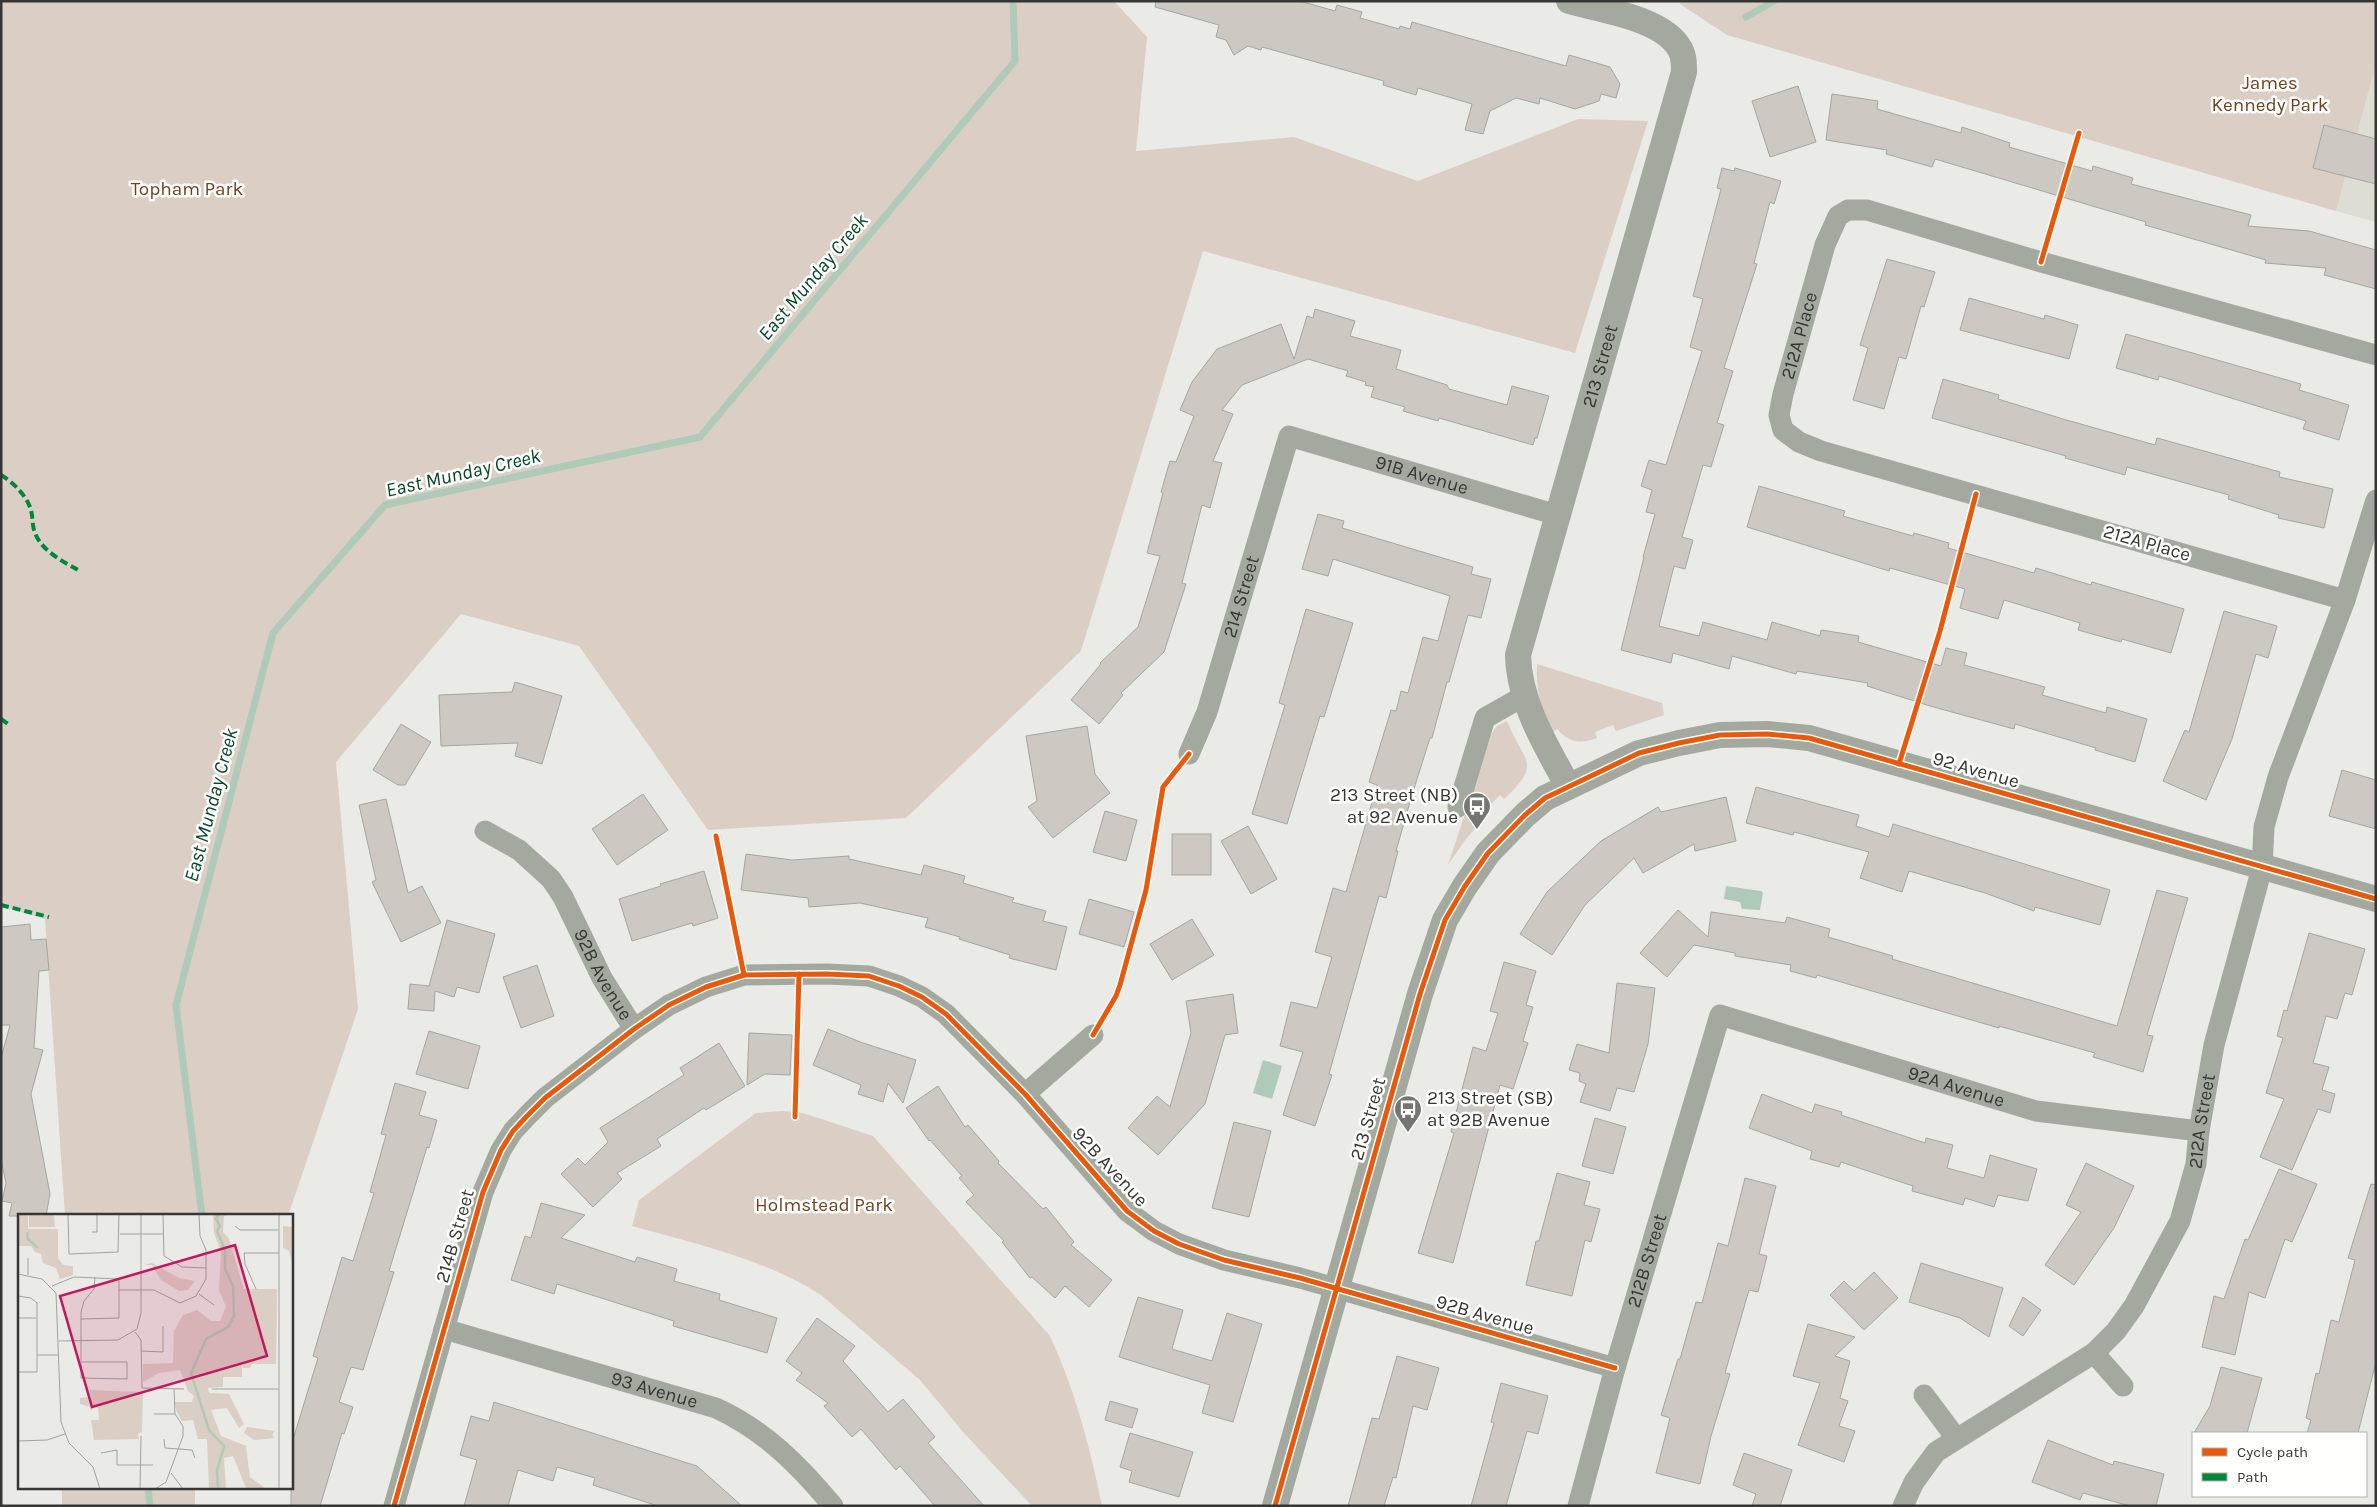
<svg xmlns="http://www.w3.org/2000/svg" width="2377" height="1507" viewBox="0 0 2377 1507" font-family="Karla,sans-serif">
  <rect width="100%" height="100%" fill="#eaeae7"/>
  <path fill="#ddddd4" d="M2376,64V222L2336,211Z"/>
  <g fill="#dbcec5">
    <path d="M1,1H1114L1147,37L1136,151L1294,137L1418,181L1578,119L1648,121L1575,353L1203,251L1081,651L906,818L708,830L579,646L461,614L336,762L358,1009L288,1216H65L45,919L1,906Z"/>
    <path d="M1681,1H2376V64L2336,211L1727,35L1680,4Z"/>
    <path d="M1537,664L1662,703L1664,715L1616,731L1613,725L1595,732L1597,738C1580,744 1569,743 1557,729L1553,732C1540,710 1536,689 1537,664Z"/>
    <path d="M1507,721C1523,762 1544,762 1504,799L1500,795L1477,818L1480,823L1465,840L1448,865L1491,735L1497,726Z"/>
    <path d="M783,1111L803,1113L873,1136L1050,1336C1075,1390 1090,1447 1102,1506H1032L964,1433L920,1380L821,1295C765,1259 696,1244 632,1226L639,1200L756,1113Z"/>
    <rect x="62" y="1488" width="133" height="18"/>
  </g>
  <g fill="#b0cab9">
    <path d="M1726,886L1761,891L1763,893L1760,910L1742,909L1740,902L1724,899Z"/>
    <path d="M1263,1060L1282,1066L1272,1099L1253,1093Z"/>
  </g>
  <g fill="none" stroke-linecap="round" stroke-linejoin="round">
    <g stroke="#b0cab9" stroke-width="7">
      <path d="M1746,17L1774,1"/>
      <path d="M202,1216L176,1005L273,633L385,505L700,437L1015,61L1013,1"/>
      <path d="M148,1488L150,1506"/>
    </g>
  </g>
  <g fill="#cdc9c2" stroke="#a5a5a2">
    <path d="M1156,1H1300L1335,11L1337,5L1362,12L1360,18L1399,29L1400,26L1410,29L1412,22L1566,66L1569,55L1610,67L1620,84L1616,98L1601,94L1599,101L1575,109L1540,98L1539,104L1516,98L1490,111L1483,134L1465,130L1472,104L1418,88L1416,95L1383,85L1384,81L1262,47L1261,50L1248,46L1234,55L1226,40L1216,37L1219,25L1155,7Z"/>
    <path d="M1798,86L1816,142L1770,157L1752,101Z"/>
    <path d="M1832,94L1878,101L1877,109L1961,133L1962,127L2010,143L2009,147L2092,171L2093,166L2133,178L2131,184L2251,215L2248,226L2309,231L2376,250V289L2324,275L2326,268L2265,263L2266,260L2145,225L2146,222L1935,159L1932,167L1886,154L1887,150L1826,140Z"/>
    <path d="M2324,125L2376,139V184L2313,168Z"/>
    <path d="M1722,168L1734,171L1735,168L1781,181L1774,204L1770,202L1754,263L1757,264L1724,368L1733,371L1717,423L1724,425L1711,467L1703,465L1682,537L1693,540L1685,569L1674,566L1659,626L1699,636L1703,622L1767,640L1772,622L1820,636L1821,630L1859,636L1858,642L1941,666L1946,648L1967,653L1964,665L2045,687L2042,695L2106,713L2107,707L2147,719L2135,762L2095,750L2096,748L2015,724L2014,729L1930,706L1867,686L1868,683L1797,671L1796,674L1732,656L1729,669L1673,653L1671,663L1621,650L1644,557H1643L1655,514L1646,512L1652,490L1641,486L1649,460L1666,465L1702,351L1690,347L1703,299L1693,296L1721,189L1717,188Z"/>
    <path d="M1887,259L1935,272L1924,307L1921,306L1906,359L1899,357L1884,409L1853,400L1868,348L1860,345Z"/>
    <path d="M1969,298L2044,319L2045,315L2078,325L2069,359L1960,330Z"/>
    <path d="M1315,309L1355,321L1350,336L1401,350L1396,369L1447,385L1449,389L1507,405L1512,386L1549,396L1537,438H1535L1533,445L1439,418L1438,421L1403,411L1405,407L1371,397L1374,387L1365,385L1366,382L1346,376L1348,371L1308,359L1242,385L1222,410L1233,414L1213,461L1222,463L1210,508L1202,505L1182,583L1186,584L1164,652L1121,693L1123,695L1099,724L1071,700L1101,664L1100,663L1138,627L1160,556L1147,553L1163,493L1161,492L1170,461L1176,462L1194,416L1180,410L1192,382L1217,349L1281,324L1294,359L1307,316L1313,318Z"/>
    <path d="M2126,334L2301,384L2299,390L2349,405L2339,440L2303,429L2306,421L2159,376L2158,380L2116,368Z"/>
    <path d="M1943,379L1999,395L1998,399L2063,419L2155,445L2157,438L2280,472L2279,477L2333,489L2324,528L2278,518L2279,515L2228,499L2229,495L2127,467L2125,475L2065,458L2066,456L1932,418Z"/>
    <path d="M1759,486L1845,511L1843,516L1913,536L1914,533L1949,543L1948,548L2034,573L2036,568L2091,585L2092,582L2184,609L2171,653L2122,639L2121,642L2078,630L2080,623L2004,600L1998,619L1960,608L1965,589L1890,568L1889,571L1747,527Z"/>
    <path d="M1318,514L1344,521L1342,528L1473,567L1471,574L1491,579L1481,618L1468,615L1449,682H1447L1432,738H1430L1412,795L1396,851H1398L1386,898L1379,896L1329,1074L1332,1075L1315,1126L1283,1115L1303,1052L1280,1046L1291,1002L1317,1008L1332,957L1315,952L1333,888L1346,892L1377,785L1369,782L1391,710L1396,711L1401,691L1408,693L1423,637L1438,641L1450,596L1333,559L1328,576L1302,569Z"/>
    <path d="M1306,609L1353,623L1324,717L1320,716L1287,824L1252,814L1285,705L1279,703Z"/>
    <path d="M2224,611L2277,626L2268,658L2256,654L2232,739L2206,800L2163,781L2185,730L2189,732Z"/>
    <path d="M515,682L562,696L542,764L515,756L518,743L441,746L439,695L512,692Z"/>
    <path d="M401,724L431,742L405,785H398L373,770Z"/>
    <path d="M1087,726L1095,774L1110,793L1053,838L1028,807L1037,801L1026,736Z"/>
    <path d="M2342,770L2376,780V829L2329,816Z"/>
    <path d="M1756,787L1859,815L1856,826L1889,837L1893,824L2110,890L2100,925L2035,907L2034,911L1985,893L1909,871L1902,892L1860,878L1869,852L1794,832L1793,835L1746,823Z"/>
    <path d="M643,794L668,830L617,865L592,829Z"/>
    <path d="M1726,797L1736,841L1695,851L1694,844L1643,873L1634,858L1585,905L1552,955L1520,934L1547,892L1601,841L1658,807L1661,812Z"/>
    <path d="M386,799L408,893L422,886L441,923L401,942L372,882L376,880L359,805Z"/>
    <path d="M1105,811L1137,820L1126,861L1093,852Z"/>
    <path d="M1248,826L1277,879L1251,894L1221,841Z"/>
    <rect x="1172" y="834" width="39" height="41"/>
    <path d="M746,854L792,860L849,856V859L921,875L924,865L965,876L963,883L1014,898L1012,902L1046,911L1043,921L1067,927L1056,970L1009,958L1010,955L959,939L960,937L925,927L928,918L860,903L809,907L808,898L741,890Z"/>
    <path d="M704,871L718,918L693,926L692,923L632,941L619,899L661,886L660,884Z"/>
    <path d="M2157,890L2188,898L2147,1035L2153,1036L2143,1072L2093,1057L2095,1053L1999,1026V1028L1817,975L1816,978L1790,971L1791,965L1735,956V953L1694,945L1667,977L1640,953L1678,910L1708,937L1711,912L1785,923L1787,917L1830,929L1828,937L1893,956L1892,959L2117,1026Z"/>
    <path d="M1089,899L1134,912L1124,947L1079,934Z"/>
    <path d="M1192,919L1214,955L1172,980L1150,944Z"/>
    <path d="M447,920L495,934L479,993L457,987L454,997L435,991L434,1011L408,1009L410,984L429,986Z"/>
    <path d="M30,924L31,940L46,939L49,970L39,971L34,1048L43,1050L31,1094L50,1194L46,1216H9L12,1203L2,1201L6,1183L1,1160V1058L10,1025H1V927Z"/>
    <path d="M2309,933L2365,949L2352,995L2345,993L2337,1019L2326,1016L2313,1063L2329,1067L2322,1090L2335,1094L2330,1113L2318,1109L2292,1170L2260,1157L2284,1099L2266,1093L2283,1038L2277,1036L2284,1010L2287,1011Z"/>
    <path d="M1504,962L1536,971L1526,1005L1533,1007L1523,1041L1528,1043L1513,1089L1500,1085L1453,1263L1418,1253L1454,1133L1451,1132L1473,1047L1486,1051L1498,1013L1490,1011Z"/>
    <path d="M537,965L554,1016L521,1028L503,977Z"/>
    <path d="M1617,983L1655,988L1648,1044L1634,1092L1617,1088L1610,1111L1580,1102L1586,1084L1579,1081L1580,1073L1569,1070L1577,1044L1609,1053Z"/>
    <path d="M1233,994L1238,1033L1225,1035L1205,1104L1158,1155L1128,1128L1157,1096L1170,1107L1191,1033L1186,1001Z"/>
    <path d="M828,1029L863,1043L916,1060L903,1103L888,1083L883,1102L858,1094L861,1085L813,1065Z"/>
    <path d="M429,1031L480,1046L468,1089L416,1074Z"/>
    <path d="M749,1033L792,1035L790,1075L765,1074L747,1085Z"/>
    <path d="M719,1043L745,1086L706,1110L704,1108L657,1139L661,1146L617,1173L622,1179L593,1207L561,1174L578,1158L585,1165L608,1142L600,1128L684,1075L680,1068Z"/>
    <path d="M395,1083L426,1092L419,1115L437,1120L429,1148L427,1147L389,1271L394,1272L363,1370L351,1367L339,1402L353,1407L344,1434L342,1433L320,1506H291V1446L318,1358L313,1356L342,1257L353,1261L374,1193L370,1192L386,1135L381,1134Z"/>
    <path d="M938,1086L965,1127L968,1125L999,1161L998,1163L1043,1209L1046,1207L1074,1242L1071,1245L1112,1280L1089,1307L1065,1286L1055,1298L1032,1277L1030,1278L1002,1242L1004,1241L966,1202L974,1195L959,1178L962,1176L930,1140L929,1141L906,1108Z"/>
    <path d="M1762,1094L1812,1113L1815,1104L1842,1112L1841,1115L1925,1143L1926,1138L1953,1145L1947,1168L1984,1178L1990,1155L2037,1169L2028,1201L1998,1195L1994,1207L1965,1198L1963,1205L1912,1191L1913,1186L1841,1162L1839,1167L1810,1159L1812,1151L1749,1128Z"/>
    <path d="M1595,1118L1626,1127L1613,1174L1582,1166Z"/>
    <path d="M1234,1122L1271,1131L1249,1217L1212,1208Z"/>
    <path d="M2086,1163L2134,1186L2114,1228L2074,1285L2045,1265L2081,1212L2066,1205Z"/>
    <path d="M2279,1169L2317,1184L2292,1242L2285,1239L2265,1298L2249,1292L2235,1355L2202,1347L2214,1296L2224,1299L2245,1239L2248,1240Z"/>
    <path d="M1557,1173L1590,1182L1584,1205L1600,1209L1591,1242L1585,1240L1572,1296L1526,1285L1536,1241H1539Z"/>
    <path d="M1745,1178L1776,1186L1759,1254L1767,1256L1758,1292L1749,1290L1725,1373L1730,1374L1711,1436L1700,1484L1656,1473L1670,1418L1661,1415L1678,1359H1680L1696,1302L1702,1303L1718,1243L1728,1246Z"/>
    <path d="M2371,1184L2376,1185V1362L2358,1433H2307L2311,1420L2306,1418L2316,1373L2319,1374L2331,1320L2339,1322L2355,1260L2348,1258Z"/>
    <path d="M541,1203L585,1215L561,1238L635,1262L637,1257L677,1269L674,1281L720,1294L719,1300L777,1318L767,1353L673,1326L674,1321L557,1284L554,1294L511,1280L525,1236L531,1238Z"/>
    <path d="M1921,1263L2003,1288L1989,1337L1960,1318L1909,1302Z"/>
    <path d="M1874,1272L1898,1298L1864,1330L1830,1295L1844,1281L1854,1291Z"/>
    <path d="M1138,1297L1183,1310L1172,1349L1212,1361L1227,1313L1262,1324L1233,1422L1202,1413L1210,1385L1119,1357Z"/>
    <path d="M2023,1297L2041,1310L2023,1336L2009,1326Z"/>
    <path d="M817,1318L855,1346L843,1361L888,1412L903,1399L935,1437L928,1443L984,1506H935L900,1466L896,1470L861,1429L852,1437L824,1406L828,1403L796,1380L802,1373L786,1361Z"/>
    <path d="M1808,1324L1855,1337L1835,1356L1850,1361L1840,1398L1848,1401L1839,1426L1855,1431L1844,1462L1798,1445L1820,1383L1793,1376Z"/>
    <path d="M1397,1356L1439,1368L1427,1410L1413,1406L1396,1478L1393,1477L1384,1506H1348L1372,1418L1379,1419Z"/>
    <path d="M2221,1367L2262,1378L2247,1433H2194L2210,1406Z"/>
    <path d="M1501,1383L1548,1396L1538,1434L1527,1431L1506,1506H1471L1494,1423L1491,1422Z"/>
    <path d="M1110,1401L1138,1409L1132,1428L1105,1420Z"/>
    <path d="M494,1402L697,1466L742,1506H658L593,1485L595,1478L557,1467L553,1481L518,1470L508,1506H464L477,1460L460,1455L471,1416L489,1421Z"/>
    <path d="M1130,1433L1193,1452L1179,1497L1129,1482L1132,1471L1120,1467Z"/>
    <path d="M2048,1440L2113,1465L2114,1461L2164,1474L2156,1506H2130L2083,1493L2080,1500L2032,1482Z"/>
    <path d="M1744,1453L1792,1470L1780,1506H1752L1756,1494L1733,1485Z"/>
  </g>
  <g fill="none" stroke-linecap="round" stroke-linejoin="round">
    <g stroke="#a4a9a0" stroke-width="21">
      <path id="s1" d="M2345,600L1821,451L1799,442L1783,430L1779,415L1783,394L1825,245L1838,216L1848,210H1867L2041,262L2376,355"/>
      <path id="s2" d="M1189,754L1207,712L1289,436L1557,515"/>
      <path d="M1458,807L1485,718L1524,696"/>
      <path id="s3" d="M485,831L519,850L551,879L563,897L602,978L634,1029"/>
      <path d="M1025,1094L1093,1035"/>
      <path id="s4" d="M444,1329L716,1408C764,1430 799,1465 833,1506"/>
      <path d="M2094,1353L2123,1386"/>
      <path d="M1924,1395L1956,1438"/>
      <path d="M394,1506L483,1192L501,1150L513,1131L527,1116L545,1098L634,1029L669,1005L706,987L744,975L827,974L869,976L899,986L922,997L946,1014L1025,1094L1127,1211L1154,1231L1179,1244L1224,1260L1300,1278L1615,1368"/>
      <path id="s5" d="M1578,1506L1615,1368L1720,1015L2036,1111L2199,1131"/>
      <path id="s6" d="M1903,1506L1914,1482L1936,1452L2094,1353L2116,1331L2134,1306L2180,1221L2196,1164L2199,1131L2214,1045L2262,868L2264,827L2278,777L2345,600L2376,500"/>
    </g>
    <g stroke="#a4a9a0" stroke-width="26">
      <path id="s7" d="M1568,786C1546,746 1519,702 1518,655L1684,72C1684,64 1684,56 1680,49C1663,18 1601,10 1569,1"/>
      <path d="M1275,1506L1420,994L1445,920L1465,886L1488,853L1525,815L1545,798L1639,753L1679,743L1720,735L1767,734L1809,738L2376,899"/>
    </g>
    <g stroke="#00873e" stroke-width="4" stroke-dasharray="8 4" stroke-linecap="butt">
      <path d="M1,475C13,482 27,496 31,510C33,517 32,526 35,533C42,551 62,561 78,570"/>
      <path d="M1,719L8,724"/>
      <path d="M1,905L49,917"/>
    </g>
    <g stroke="#fffffe" stroke-width="8">
      <g id="cycleway">
        <path d="M2041,262L2079,133"/>
        <path d="M1899,764L1940,631L1976,494"/>
        <path d="M716,836L744,975"/>
        <path d="M1093,1035L1116,996L1120,985L1146,890L1163,787L1189,754"/>
        <path d="M795,1117L799,974"/>
        <path d="M394,1506L483,1192L501,1150L513,1131L527,1116L545,1098L634,1029L669,1005L706,987L744,975L827,974L869,976L899,986L922,997L946,1014L1025,1094L1127,1211L1154,1231L1179,1244L1224,1260L1300,1278L1615,1368"/>
        <path d="M1275,1506L1420,994L1445,920L1465,886L1488,853L1525,815L1545,798L1639,753L1679,743L1720,735L1767,734L1809,738L2376,899"/>
      </g>
    </g>
    <use href="#cycleway" stroke="#e8590c" stroke-width="5"/>
  </g>
  <defs>
    <g id="bus-pin" transform="scale(1.4375)"><path d="M0 17L-7.5 6A9.5 9.5 0 1 1 7.5 6Z" fill="#757573" stroke="#fffffe"/><path d="M-5-6H5V4H4V6H2V4H-2V6H-4V4H-5ZM-3.5-4V0h7V-4ZM-3.5 1.2v1.5H-2V1.2ZM2 1.2v1.5H3.5V1.2Z" fill="#fff"/></g>
  </defs>
  <g fill-rule="evenodd">
    <use href="#bus-pin" x="1477" y="806"/>
    <use href="#bus-pin" x="1408" y="1109"/>
  </g>
  <g text-anchor="middle" dominant-baseline="central" stroke-width="5" stroke-linejoin="round" paint-order="stroke">
    <g font-size="19" fill="#724220" stroke="#fffffe">
      <text x="2270" y="83">James<tspan x="2270" dy="22">Kennedy Park</tspan></text>
      <text x="187" y="189">Topham Park</text>
      <text x="824" y="1205">Holmstead Park</text>
    </g>
    <g font-size="19" fill="#363634" stroke="#fffffe">
      <text stroke="none"><textPath href="#s1" startOffset="686">212A Place</textPath></text>
      <text stroke="none"><textPath href="#s7" startOffset="442">213 Street</textPath></text>
      <text stroke="none"><textPath href="#s2" startOffset="472">91B Avenue</textPath></text>
      <text transform="translate(2147 543) rotate(16)">212A Place</text>
      <text stroke="none"><textPath href="#s2" startOffset="166">214 Street</textPath></text>
      <text transform="translate(1976 770) rotate(16)">92 Avenue</text>
      <text stroke="none"><textPath href="#s3" startOffset="191">92B Avenue</textPath></text>
      <text stroke="none"><textPath href="#s5" startOffset="758">92A Avenue</textPath></text>
      <text transform="translate(1368 1119) rotate(-74)">213 Street</text>
      <text stroke="none"><textPath href="#s6" startOffset="511">212A Street</textPath></text>
      <text transform="translate(1110 1167) rotate(47)">92B Avenue</text>
      <text transform="translate(455 1236) rotate(-74)">214B Street</text>
      <text stroke="none"><textPath href="#s5" startOffset="255">212B Street</textPath></text>
      <text transform="translate(1485 1315) rotate(16)">92B Avenue</text>
      <text stroke="none"><textPath href="#s4" startOffset="219">93 Avenue</textPath></text>
    </g>
    <g font-size="19" fill="#363634" stroke="#fffffe" text-anchor="end">
      <text x="1458" y="795">213 Street (NB)<tspan x="1458" dy="22">at 92 Avenue</tspan></text>
      <text x="1427" y="1098" text-anchor="start">213 Street (SB)<tspan x="1427" dy="22">at 92B Avenue</tspan></text>
    </g>
    <g font-size="20" font-style="italic" fill="#044829" stroke="#fffffe">
      <text transform="translate(813 277) rotate(-50)">East Munday Creek</text>
      <text transform="translate(463 473) rotate(-13)">East Munday Creek</text>
      <text transform="translate(211 805) rotate(-75)">East Munday Creek</text>
    </g>
  </g>
  <g transform="translate(18 1214)">
    <rect width="275" height="275" fill="#eaeae7"/>
    <path d="M11,0H36L37,13H11ZM195,0H211L206,2L205,18L211,25L226,75H259L258,150H234L232,154H225L224,150V163H205V173L190,174L191,179L211,180L226,210L221,214L209,194L193,196L203,222L228,232L232,263L247,274L256,275L228,274L215,242L206,244L208,275H191L189,225H180L175,206L164,207L158,196L157,188H174L176,182L170,177L162,156L141,159L125,168V150L155,149L156,117L165,101L179,96L193,107H202L208,93L201,76L203,37L196,19ZM0,1H10V15H40V44L45,51L55,52V61L42,65L38,54L25,49L23,40L17,38L13,32H0ZM265,12L275,13V53L271,37L265,34ZM134,49L161,64L177,67L170,76L161,77L143,66L134,51H126ZM72,176L125,178L124,218L120,220L121,225L76,226L73,206H81L80,193L72,196V193L62,190V184L71,183L73,191ZM229,213L257,217L254,221L257,224L236,226L226,219Z" fill="#dbcec5"/>
    <path fill="none" stroke="#b0cab9" stroke-width="2.5" d="M9,18L10,25L20,34M200,275L199,257L206,232L191,216L173,159L188,125L210,113L216,102L215,72L207,55V36L199,17L202,12L198,5L201,0"/>
    <path fill="none" stroke="#a2a29f" stroke-width="1" d="M50,0L51,40L100,38L101,0M145,0L146,42L164,53L188,54M217,12L222,16H260M74,18H79V0M102,20H145M10,44V61M0,60L24,65L38,79L43,208L51,229L75,253L82,275M34,72L56,63L101,65V104L63,105M238,75L227,50L226,39H261M101,76H136L162,89L178,82L188,65V36L182,22L181,0M181,80L196,91M0,82L13,84L19,89V158H0M0,104H18M117,118L123,126L124,174L166,175M41,127L100,126L119,115L123,99V0M123,137L145,138V112M19,141H41M64,148H109V165L63,164V98L66,87L76,75L77,63M194,175H260M275,178V259M136,200H157M146,225L147,234L174,236L177,244M0,227L29,226L47,220M83,239L99,236V251H135M153,259L165,275M122,275L123,222M137,275L148,268L165,222V212L157,200L156,175M261,275V0"/>
    <path fill="#c2185b" fill-opacity="0.15" stroke="#c2185b" stroke-width="2.5" d="M217,31L249,142L74,193L42,82Z"/>
    <rect width="275" height="275" fill="none" stroke="#363634" stroke-width="2.5"/>
  </g>
  <rect width="2377" height="1507" fill="none" stroke="#363634" stroke-width="5"/>
  <rect x="2192" y="1432" width="175" height="65" fill="#fffffe" stroke="#afafad"/>
  <rect x="2202" y="1448" width="25" height="8" fill="#e8590c" stroke="#afafad"/>
  <text x="2237" y="1457" font-size="15" fill="#363634">Cycle path</text>
  <rect x="2202" y="1473" width="25" height="8" fill="#00873e" stroke="#afafad"/>
  <text x="2237" y="1482" font-size="15" fill="#363634">Path</text>
</svg>
